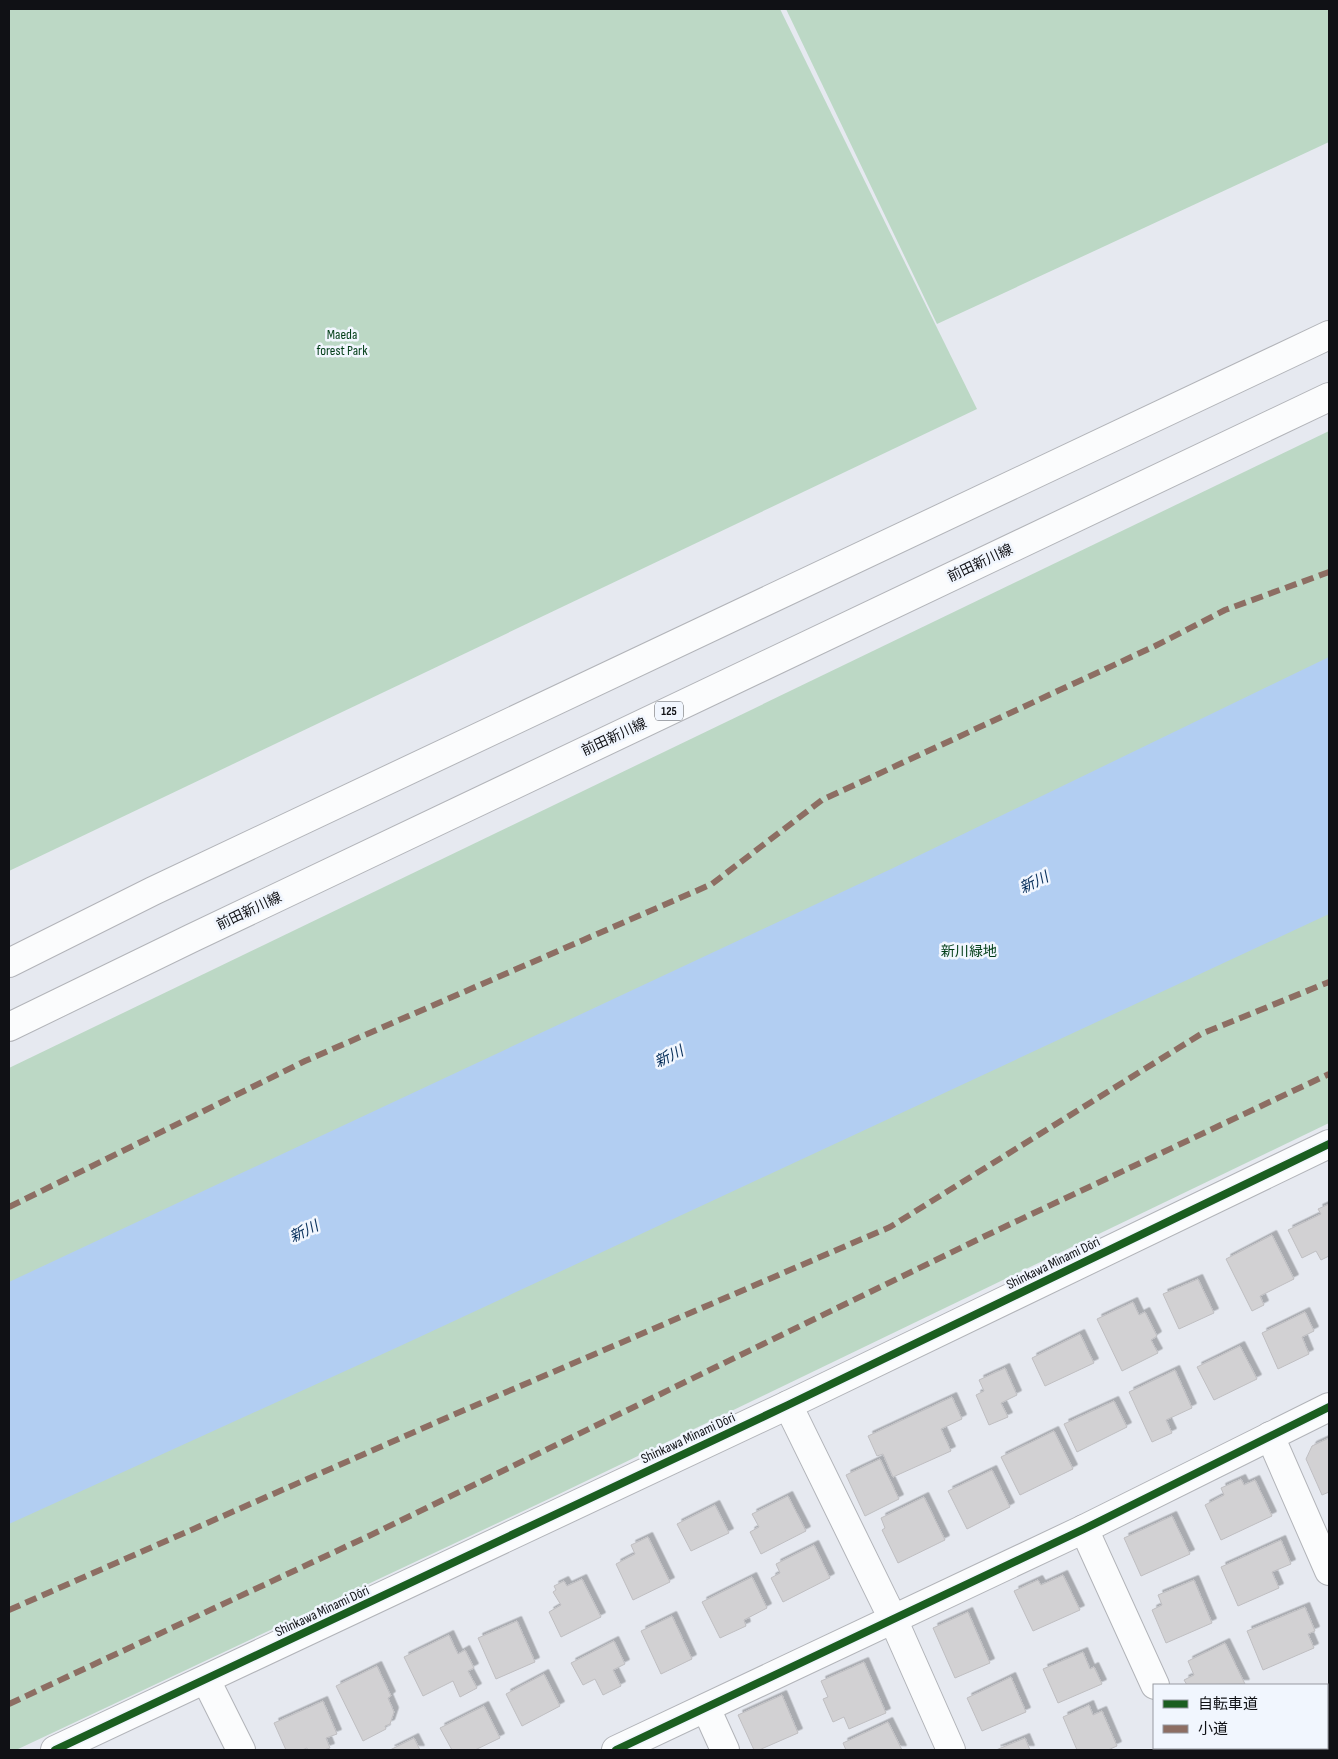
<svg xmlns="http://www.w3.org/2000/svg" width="1338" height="1759" viewBox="0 0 1338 1759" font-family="'Sofia Sans Condensed','Noto Sans JP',sans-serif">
  <defs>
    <filter id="shadow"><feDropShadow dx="4.5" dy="-4.5" stdDeviation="0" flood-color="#0004"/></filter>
  </defs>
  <rect width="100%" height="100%" fill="#e6e9f0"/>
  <g fill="#bcd8c5">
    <path d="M9,9H780L977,409L9,871Z"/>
    <path d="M786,9H1329V142L937,324Z"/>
    <path d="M1329,431V1123L555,1496L16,1750H9V1068Z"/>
  </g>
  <path fill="#b2cef2" d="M1329,657V914L398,1347L9,1524V1282L891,869Z"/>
  <g fill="#d2d1d3" stroke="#bfbec1" filter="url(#shadow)">
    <path d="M1329,1204V1256L1321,1260L1316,1251L1302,1258L1288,1230L1321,1214L1318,1209Z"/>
    <path d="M1272,1235L1294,1279L1260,1296L1264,1305L1252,1311L1226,1259Z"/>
    <path d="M1198,1279L1214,1313L1179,1329L1163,1294Z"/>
    <path d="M1133,1302L1139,1315L1145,1312L1157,1336L1151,1340L1158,1353L1122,1371L1097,1319Z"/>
    <path d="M1305,1312L1314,1331L1302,1337L1309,1354L1278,1369L1262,1333Z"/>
    <path d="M1080,1334L1094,1363L1045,1386L1032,1358Z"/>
    <path d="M1240,1346L1257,1379L1214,1400L1197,1367Z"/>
    <path d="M1005,1368L1017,1395L1001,1403L1008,1417L989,1425L976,1395L984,1391L979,1380Z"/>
    <path d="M1175,1370L1192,1408L1166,1420L1172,1433L1152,1442L1129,1392Z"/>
    <path d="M952,1397L962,1419L941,1429L951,1451L893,1477L883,1454L877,1456L868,1436Z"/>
    <path d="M1114,1401L1127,1427L1077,1452L1064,1424Z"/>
    <path d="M1054,1431L1073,1469L1020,1495L1001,1457Z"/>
    <path d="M1329,1438V1492L1322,1495L1306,1459L1312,1446Z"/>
    <path d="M880,1459L899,1499L865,1516L846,1475Z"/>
    <path d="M992,1470L1010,1507L967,1529L948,1491Z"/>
    <path d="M1241,1479L1244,1485L1255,1480L1272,1516L1221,1540L1205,1505L1224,1495L1221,1488Z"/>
    <path d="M788,1496L806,1531L761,1554L750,1532L759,1527L752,1514Z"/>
    <path d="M924,1497L945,1540L898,1563L882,1530L885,1528L881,1518Z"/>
    <path d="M715,1505L729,1533L691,1551L677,1524Z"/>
    <path d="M1172,1516L1190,1554L1141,1576L1124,1538Z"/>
    <path d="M648,1537L670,1582L633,1600L616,1564L635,1554L631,1545Z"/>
    <path d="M1281,1540L1291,1564L1272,1572L1279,1588L1238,1606L1221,1567Z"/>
    <path d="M814,1545L830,1578L783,1602L771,1578L780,1573L776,1564Z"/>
    <path d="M1063,1575L1080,1610L1033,1631L1014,1591L1038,1580L1041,1585Z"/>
    <path d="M752,1577L767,1608L744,1620L746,1626L720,1638L702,1602Z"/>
    <path d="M582,1579L601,1617L561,1637L549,1612L561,1605L553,1592L556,1590L554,1586L564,1581L567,1586Z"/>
    <path d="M1194,1580L1212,1623L1166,1643L1152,1610L1162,1605L1158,1595Z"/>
    <path d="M1305,1607L1315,1631L1308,1634L1314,1648L1263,1670L1247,1631Z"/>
    <path d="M968,1612L990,1663L955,1678L933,1628Z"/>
    <path d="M672,1616L692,1659L661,1674L641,1631Z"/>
    <path d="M517,1621L535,1662L496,1679L478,1638Z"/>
    <path d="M449,1635L458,1654L465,1650L474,1668L468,1671L477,1688L460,1697L453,1681L423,1696L404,1657Z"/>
    <path d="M614,1641L625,1664L613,1670L621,1686L603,1695L595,1679L583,1685L571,1663Z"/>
    <path d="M1225,1643L1245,1684L1187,1685L1184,1680L1194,1675L1188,1661Z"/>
    <path d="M1083,1652L1090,1669L1094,1667L1102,1684L1058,1703L1043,1669Z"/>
    <path d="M864,1662L886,1713L849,1729L844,1717L833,1722L823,1699L828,1697L821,1681Z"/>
    <path d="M377,1666L391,1696L388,1698L394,1712L390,1724L385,1726L386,1729L363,1741L336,1686Z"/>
    <path d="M544,1674L560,1706L522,1726L506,1694Z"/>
    <path d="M1011,1677L1026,1712L982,1731L967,1698Z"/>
    <path d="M782,1695L798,1733L759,1750H754L738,1715Z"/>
    <path d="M323,1701L337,1734L326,1738L330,1748L324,1750H308L307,1748L302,1750H286L274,1723Z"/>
    <path d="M1089,1705L1093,1715L1102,1711L1117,1746L1108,1750H1077L1063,1717Z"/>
    <path d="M484,1706L500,1738L475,1750H452L440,1728Z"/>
    <path d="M888,1722L902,1750H846L843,1743Z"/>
    <path d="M414,1738L420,1750H390Z"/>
    <path d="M1025,1738L1030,1750H996Z"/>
    <path d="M1329,1741V1750H1309L1314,1748H1327V1742Z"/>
    <path d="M1241,1748H1268L1264,1750H1242Z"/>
  </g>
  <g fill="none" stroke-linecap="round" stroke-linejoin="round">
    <g stroke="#b2b4b9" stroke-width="30">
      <g id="minor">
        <path d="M788,1405L893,1619L951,1750"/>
        <path d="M1270,1436L1329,1571"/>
        <path d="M1084,1529L1155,1685"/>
        <path d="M206,1680L241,1750"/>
        <path d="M706,1708L725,1750"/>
        <path d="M1184,1748L1185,1750"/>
        <path d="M616,1750L1084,1529L1329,1407"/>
      </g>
    </g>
    <g stroke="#b2b4b9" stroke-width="30">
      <path id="tertiary" d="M55,1750L788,1405L1329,1144"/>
    </g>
    <g stroke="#b2b4b9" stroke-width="30">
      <g id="primary">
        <path d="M9,963L153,891L1329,335"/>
        <path d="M9,1027L192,938L1329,397"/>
      </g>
    </g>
    <use href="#minor" stroke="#fbfcfd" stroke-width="28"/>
    <use href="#tertiary" stroke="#fbfcfd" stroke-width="28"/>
    <use href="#primary" stroke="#fbfcfd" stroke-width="28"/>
    <g stroke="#8d6e63" stroke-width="6" stroke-dasharray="12 6" stroke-linecap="butt">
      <path d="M9,1207L305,1061L712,884L822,800L1155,646L1225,610L1329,572"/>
      <path d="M9,1610L453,1415L890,1227L1201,1034L1329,982"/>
      <path d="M9,1704L373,1534L983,1237L1329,1074"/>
    </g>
    <g stroke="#f1f6fe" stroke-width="11">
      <g id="cycleway">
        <path d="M55,1750L788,1405L1329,1144"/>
        <path d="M616,1750L1084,1529L1329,1407"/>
      </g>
    </g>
    <use href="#cycleway" stroke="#1b5e20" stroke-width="8"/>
  </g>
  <g text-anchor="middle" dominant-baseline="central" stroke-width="5" stroke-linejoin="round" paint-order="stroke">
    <rect fill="#f1f6fe" stroke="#54565b" stroke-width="1" x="655" y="701.5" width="28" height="19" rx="4"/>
    <g font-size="12" font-weight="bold" fill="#101115">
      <text x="669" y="711">125</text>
    </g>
    <g font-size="14" fill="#013d16" stroke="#f1f6fe">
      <text x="342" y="334">Maeda<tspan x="342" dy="16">forest Park</tspan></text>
      <text x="969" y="951">新川緑地</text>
    </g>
    <g font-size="14" fill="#101115" stroke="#f1f6fe">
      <text transform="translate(980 563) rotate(-25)">前田新川線</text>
      <text transform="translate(614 737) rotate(-25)">前田新川線</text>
      <text transform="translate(249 911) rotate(-25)">前田新川線</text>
      <text transform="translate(1053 1263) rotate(-26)">Shinkawa Minami Dōri</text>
      <text transform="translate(688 1438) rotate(-25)">Shinkawa Minami Dōri</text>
      <text transform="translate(322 1611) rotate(-25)">Shinkawa Minami Dōri</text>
    </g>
    <g font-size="15" font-style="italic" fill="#0a315c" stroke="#f1f6fe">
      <text transform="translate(1034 883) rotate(-26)">新川</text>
      <text transform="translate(669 1057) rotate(-26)">新川</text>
      <text transform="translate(304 1232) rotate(-26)">新川</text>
    </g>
  </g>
  <rect width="1338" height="1759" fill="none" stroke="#101115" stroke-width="20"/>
  <rect x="1153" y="1684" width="175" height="65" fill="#f1f6fe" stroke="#979aa1"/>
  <rect x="1163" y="1700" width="25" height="8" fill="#1b5e20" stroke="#979aa1"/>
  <text x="1198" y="1709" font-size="15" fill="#101115">自転車道</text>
  <rect x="1163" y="1725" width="25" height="8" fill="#8d6e63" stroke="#979aa1"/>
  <text x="1198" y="1734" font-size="15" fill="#101115">小道</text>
</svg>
